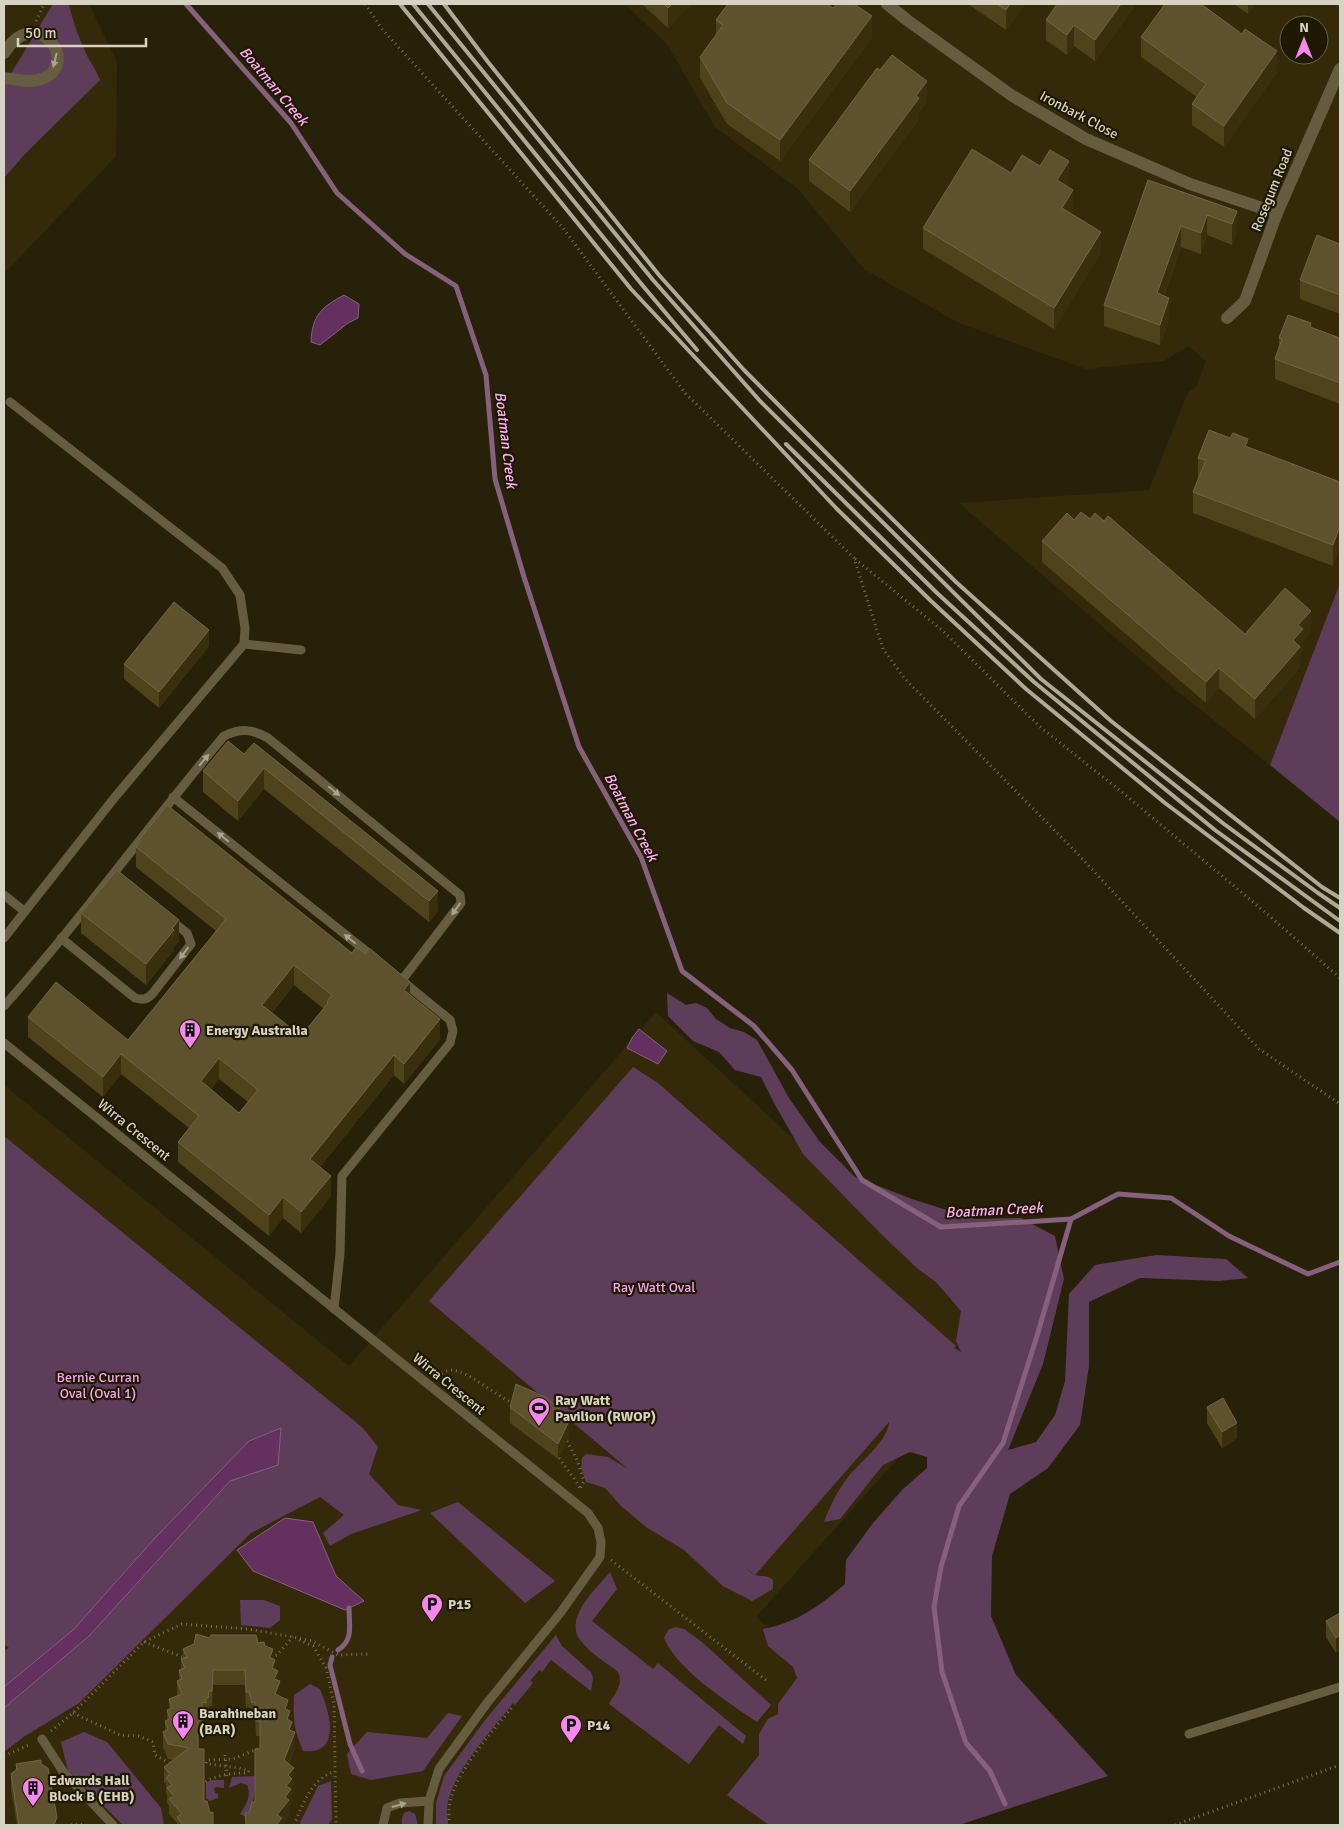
<svg xmlns="http://www.w3.org/2000/svg" width="1344" height="1829" viewBox="0 0 1344 1829" font-family="Signika,sans-serif">
  <rect width="100%" height="100%" fill="#282109"/>
  <g fill="#342a0a" fill-rule="evenodd">
    <path d="M4,4H89L117,62L116,156L4,274Z"/>
    <path d="M625,4H1340V583L1270,765L1177,691L959,503L1149,490L1188,392L1196,387L1206,361L1188,346L1164,361L1086,369L959,323L864,269L797,188L715,127L667,44ZM1289,25H1319V55H1289Z"/>
    <path d="M656,1012L1007,1336L756,1617L830,1680L727,1794L769,1825H4V1085L349,1366Z"/>
  </g>
  <g fill="#5e3d5b">
    <path d="M53,4L69,5C73,21 78,36 85,51C89,61 96,69 100,80L25,154L4,178V85Z"/>
    <path d="M1340,583V822L1270,765Z"/>
    <path d="M667,993L686,1005L696,1003L707,1008L716,1019L730,1028L744,1032L757,1040L789,1098L820,1142L855,1177L912,1199L975,1219L1021,1218L1055,1236L1064,1279L1043,1364L1008,1450L1036,1442L1055,1415L1065,1381L1069,1294L1095,1265L1156,1255L1226,1259L1248,1278L1219,1281L1140,1278L1089,1302V1366L1080,1425L1048,1468L1010,1494L992,1556L991,1616L1016,1675L1108,1776L959,1825H769L727,1795L759,1755V1734L768,1719L778,1714V1704L797,1678L793,1667L768,1646L763,1629C796,1623 820,1606 845,1584L846,1560L873,1523L903,1489L927,1468V1457L910,1452L883,1465L840,1519L824,1522C830,1506 837,1491 848,1477C860,1462 888,1441 889,1422L755,1575L746,1568C758,1581 762,1572 773,1580V1589L752,1601L723,1586L684,1550L646,1527L621,1506L605,1488L586,1482L581,1468L582,1458L586,1454L608,1457L628,1469L429,1301L633,1067L658,1083L956,1346L954,1348L961,1352L956,1341L961,1311L936,1282L918,1269L880,1233L803,1154L774,1103L761,1077L735,1070L719,1052L693,1041L668,1016Z"/>
    <path d="M4,1136L363,1428L378,1447L369,1474L398,1505L422,1510L351,1534L330,1546L323,1533L344,1515L320,1497L251,1533L79,1703L25,1736L4,1752V1708L89,1636L230,1481L278,1465L281,1428L249,1441L155,1538L73,1630L4,1687V1651L9,1648L4,1644Z"/>
    <path d="M458,1502L555,1581L525,1603L430,1513Z"/>
    <path d="M610,1572L617,1589L592,1621L653,1669L658,1663L746,1736L743,1744L719,1725L689,1764L609,1704C615,1693 625,1683 617,1671C605,1662 590,1653 581,1641C563,1618 596,1589 610,1572Z"/>
    <path d="M240,1600H264L280,1606V1620L270,1628L241,1625Z"/>
    <path d="M675,1627L684,1629L702,1642L771,1705L757,1722C729,1703 677,1670 664,1638L668,1630Z"/>
    <path d="M556,1635L562,1646L591,1672L593,1678L591,1691L551,1660L542,1672L539,1670L530,1681L533,1683L515,1705L513,1703C491,1732 450,1773 447,1809C447,1815 448,1820 448,1825H436V1803L444,1776L485,1720Z"/>
    <path d="M310,1684L320,1689C329,1711 343,1755 303,1751C294,1730 293,1719 294,1695Z"/>
    <path d="M448,1713L462,1716L423,1771L371,1780L351,1774L347,1754L367,1732L427,1738Z"/>
    <path d="M84,1732L107,1742L161,1808L164,1825H123L68,1771L61,1742Z"/>
    <path d="M255,1776C256,1791 253,1804 248,1818L240,1814C246,1804 252,1797 247,1785L241,1783L229,1788L232,1777Z"/>
    <path d="M214,1780H224V1788L216,1787L214,1789L215,1793L218,1794V1798L210,1801L206,1798V1782Z"/>
    <path d="M331,1781L332,1819L328,1825H299L318,1786Z"/>
    <path d="M409,1811L415,1814L418,1825H402V1818L404,1813Z"/>
  </g>
  <g fill="#63305f" stroke="#86617d">
    <path d="M344,295L359,304L358,318L348,323L320,345L311,342C312,315 322,307 344,295Z"/>
    <path d="M639,1029L667,1051L658,1064L627,1048L632,1038Z"/>
    <path d="M281,1428L278,1465L230,1481L89,1636L4,1708V1687L73,1630L155,1538L249,1441Z"/>
    <path d="M285,1518L313,1522L336,1576L364,1601L345,1610L253,1571L237,1550Z"/>
  </g>
  <g fill="none" stroke-linecap="round" stroke-linejoin="round">
    <g stroke="#86617d" stroke-width="5">
      <path d="M186,4L291,123L337,193L405,254L456,286L486,375L495,479L524,577L579,747L641,857L682,971L754,1026L792,1070L862,1180L941,1227L1071,1219L1118,1194L1171,1198L1229,1236L1308,1274L1340,1262"/>
      <path d="M338,1650C354,1640 349,1625 349,1608"/>
      <path d="M332,1657L330,1665L350,1744L362,1771"/>
      <path d="M1005,1804L990,1771L966,1743L942,1672L934,1607L941,1567L959,1506L1003,1443L1037,1336L1071,1219"/>
    </g>
    <g stroke="#77715d" stroke-width="3" stroke-dasharray="1 4" stroke-linecap="butt">
      <path d="M365,4L382,29L563,228L685,393L854,558L883,649L905,679L1076,852L1259,1049L1340,1104"/>
      <path d="M36,21L44,4"/>
      <path d="M855,559L943,631L1039,726L1123,793L1265,912L1340,978"/>
      <path d="M437,1375C441,1374 447,1370 451,1370C469,1371 496,1396 513,1403"/>
      <path d="M567,1441L577,1460L584,1481L579,1491"/>
      <path d="M559,1458L576,1481L580,1488"/>
      <path d="M611,1560L767,1681"/>
      <path d="M299,1640L313,1646L326,1668L334,1703L336,1825"/>
      <path d="M144,1642L185,1658"/>
      <path d="M271,1657L277,1655L293,1637"/>
      <path d="M73,1713L120,1735L139,1736L153,1742L155,1755L171,1764"/>
      <path d="M51,1731L73,1713L144,1642L182,1624L248,1629L293,1637L312,1641L338,1655L371,1654"/>
      <path d="M225,1755L227,1779"/>
      <path d="M4,1756L31,1744"/>
      <path d="M201,1784C216,1775 231,1773 248,1773L249,1771L239,1768L209,1764L206,1763L207,1760L233,1759L260,1748"/>
      <path d="M71,1825L78,1824L85,1825"/>
      <path d="M294,1825C303,1804 311,1779 335,1771"/>
      <path d="M449,1825C449,1820 449,1815 449,1810C451,1775 492,1733 513,1706"/>
      <path d="M1175,1825L1340,1765"/>
    </g>
    <g stroke="#665c3f" stroke-width="9">
      <path d="M10,402L222,568L240,595L245,628L244,644"/>
      <path d="M173,797L376,959"/>
      <path d="M4,895L24,911"/>
      <path d="M4,938L115,797L244,644L301,650"/>
      <path d="M61,938L135,998C143,1000 147,1000 153,993L191,944L187,933L169,919"/>
      <path d="M4,1006C81,920 149,825 224,736C241,728 252,729 268,738L460,895L461,903L402,980"/>
      <path d="M4,1043L588,1513L598,1528L601,1542L600,1557L561,1612L487,1703L439,1769L429,1801L428,1825"/>
      <path d="M334,1309L340,1254L342,1176L450,1043L453,1031L450,1020L401,980"/>
      <path d="M1189,1734L1340,1687"/>
      <path d="M42,1739L64,1773L113,1825"/>
      <path d="M383,1825L387,1808L400,1803L429,1801"/>
    </g>
    <g stroke="#665c3f" stroke-width="12">
      <path d="M887,4L907,20L1011,95L1086,139L1190,184L1277,213"/>
      <path d="M4,53C37,0 85,68 38,80C27,83 15,79 4,78"/>
      <path d="M1227,318L1245,301L1277,213L1340,69"/>
    </g>
    <g stroke="#aea999" stroke-width="4">
      <path d="M400,4L631,289L836,508L931,601L1026,689L1165,803L1304,908L1340,933"/>
      <path d="M413,4L643,286L697,350"/>
      <path d="M428,4L653,280L760,401L854,494L1041,679L1224,824L1318,893L1340,908"/>
      <path d="M444,4L488,62L659,275L744,370L863,490L956,582L1111,721L1322,887L1340,898"/>
      <path d="M786,444L937,593L1034,682L1215,830L1340,921"/>
    </g>
  </g>
  <g fill="#4e431b" fill-rule="evenodd">
    <path d="M642,4H691L668,28Z"/>
    <path d="M968,4H1025L1006,30Z"/>
    <path d="M1136,4L1095,61L1074,46L1067,55L1046,40V20Z"/>
    <path d="M1234,4H1255L1248,14Z"/>
    <path d="M716,20L872,37L780,161L727,124L700,78V57L716,35Z"/>
    <path d="M1242,34L1277,72L1224,147L1192,125V104L1197,97L1141,57V37Z"/>
    <path d="M927,101L919,112V119L850,212L809,181V160Z"/>
    <path d="M1040,166L1069,182L1066,186L1073,211L1071,214L1101,252L1054,329L923,249V228Z"/>
    <path d="M1148,180L1237,211V232L1232,245L1207,235L1201,254L1181,247L1164,296L1169,318L1160,345L1104,326V305Z"/>
    <path d="M1340,244V314L1300,299V280Z"/>
    <path d="M1311,327L1340,338V404L1275,379V359L1279,347V338Z"/>
    <path d="M1248,447L1340,482V547L1333,566L1193,513V492L1198,478V458Z"/>
    <path d="M1090,519L1104,521L1245,634L1311,632L1303,641V650L1300,653V667L1255,719L1219,688L1206,703L1042,562V541L1074,520Z"/>
    <path d="M209,646L159,708L124,679V664Z"/>
    <path d="M244,754L438,891V911L429,922L264,789L238,821L203,792V771Z"/>
    <path d="M139,840L352,953L410,995L440,1039L404,1084L394,1075L320,1167L331,1196L301,1233L283,1218L269,1236L178,1162V1142L189,1128L121,1074L103,1097L28,1037V1017L128,1040L216,931L136,867V847L139,843ZM294,985L324,1009L301,1036L272,1013ZM219,1079L248,1102L239,1113L211,1089Z"/>
    <path d="M81,913L179,941L174,947V950L146,985L81,933Z"/>
    <path d="M510,1407L569,1437L558,1459L510,1423Z"/>
    <path d="M1207,1407L1237,1438L1222,1448L1207,1423Z"/>
    <path d="M1340,1613L1336,1653L1326,1637V1621Z"/>
    <path d="M210,1638L258,1643L265,1646L273,1659L278,1681L280,1697L288,1710L295,1747L289,1764L294,1783L292,1785V1794L291,1796V1804L289,1806V1815L282,1824V1825L249,1813L255,1802L260,1749V1736H256L255,1717L252,1718L249,1707H246L245,1685H213L212,1706H209L208,1713L206,1712V1718L202,1717V1736H198V1749L204,1801L213,1825H177V1823L169,1814V1806L167,1803V1795L166,1793V1784L164,1782V1767L173,1760L168,1759L163,1747V1732L165,1731V1721L167,1720V1710L169,1709V1699L177,1696V1681L179,1680V1670L181,1669V1659L183,1658V1649Z"/>
    <path d="M16,1764L57,1825H17L11,1789V1774L16,1770Z"/>
  </g>
  <g fill="#392f0c">
    <path d="M672,4H691L668,28V8Z"/>
    <path d="M1010,4H1025L1006,30V10Z"/>
    <path d="M1121,4H1136L1095,61V40Z"/>
    <path d="M1248,4H1255L1248,14Z"/>
    <path d="M872,16V37L780,161V140Z"/>
    <path d="M1074,25V46L1067,55V35Z"/>
    <path d="M1277,51V72L1224,147V126Z"/>
    <path d="M927,81V101L919,112V119L850,212V191Z"/>
    <path d="M1069,161V182L1057,201V180Z"/>
    <path d="M1073,190V211L1062,229V208Z"/>
    <path d="M1237,211V232L1232,245V224Z"/>
    <path d="M1207,215V235L1201,254V233Z"/>
    <path d="M1181,226V247L1157,314V293Z"/>
    <path d="M1101,232V252L1054,329V308Z"/>
    <path d="M1169,298V318L1160,345V325Z"/>
    <path d="M1248,439V459L1245,446Z"/>
    <path d="M1340,526V547L1333,566V545Z"/>
    <path d="M1311,611V632L1303,641V650L1300,653V667L1255,719V699L1293,640L1298,625Z"/>
    <path d="M209,630V646L159,708V692Z"/>
    <path d="M1219,668V688L1206,703V682Z"/>
    <path d="M264,768V789L238,821V801Z"/>
    <path d="M438,891V911L429,922V901Z"/>
    <path d="M179,920V941L174,947V950L146,985V964Z"/>
    <path d="M294,965V985L262,1025V1005Z"/>
    <path d="M410,982V1002L404,990Z"/>
    <path d="M440,1019V1039L404,1084V1064Z"/>
    <path d="M121,1054V1074L103,1097V1077Z"/>
    <path d="M394,1055V1075L310,1179V1159Z"/>
    <path d="M219,1058V1079L201,1101V1081Z"/>
    <path d="M331,1176V1196L301,1233V1212Z"/>
    <path d="M283,1197V1218L269,1236V1215Z"/>
    <path d="M569,1421V1437L558,1459V1444Z"/>
    <path d="M1237,1423V1438L1222,1448V1432Z"/>
    <path d="M1340,1635V1651L1336,1653V1638Z"/>
    <path d="M273,1649V1664L270,1657Z"/>
    <path d="M275,1660V1675L272,1668Z"/>
    <path d="M278,1671V1686L274,1679Z"/>
    <path d="M280,1681V1696L275,1694Z"/>
    <path d="M288,1700V1715L285,1709Z"/>
    <path d="M290,1711V1726L287,1719Z"/>
    <path d="M292,1722V1737L289,1730Z"/>
    <path d="M295,1732V1747L284,1775V1760Z"/>
    <path d="M294,1768V1783L292,1785V1794L291,1796V1804L289,1806V1815L282,1824V1825H276L277,1815L285,1797L288,1775Z"/>
    <path d="M57,1817V1825H54Z"/>
  </g>
  <g fill="#5d522d" stroke="#706645" fill-rule="evenodd">
    <path d="M664,4H672L668,8Z"/>
    <path d="M728,4H827L833,8L837,4H854L872,16L780,140L727,103L700,57L723,25L716,20Z"/>
    <path d="M997,4H1010L1006,10Z"/>
    <path d="M1057,4H1121L1095,40L1074,25L1067,35L1046,20Z"/>
    <path d="M1165,4H1201L1242,34L1245,29L1277,51L1224,126L1192,104L1206,84L1141,37Z"/>
    <path d="M892,55L927,81L916,96L919,98L850,191L809,160L877,68L880,70Z"/>
    <path d="M972,149L1011,173L1022,155L1040,166L1050,150L1069,161L1057,180L1073,190L1062,208L1101,232L1054,308L923,228Z"/>
    <path d="M1148,180L1237,211L1232,224L1207,215L1201,233L1181,226L1157,293L1169,298L1160,325L1104,305Z"/>
    <path d="M1317,235L1340,244V295L1300,280Z"/>
    <path d="M1288,315L1311,323L1310,327L1340,338V383L1275,359L1282,339L1279,338Z"/>
    <path d="M1209,430L1230,438L1233,433L1248,439L1245,446L1340,482V526L1333,545L1193,492L1206,460L1198,458Z"/>
    <path d="M1081,512L1090,519L1095,513L1104,521L1108,516L1245,634L1285,588L1311,611L1298,625L1303,629L1293,640L1300,647L1255,699L1219,668L1206,682L1042,541L1067,513L1074,520Z"/>
    <path d="M174,602L209,630L159,692L124,664Z"/>
    <path d="M228,741L244,754L254,743L438,891L429,901L264,768L238,801L203,771Z"/>
    <path d="M167,805L352,953L356,947L365,954L369,948L410,982L404,990L440,1019L404,1064L394,1055L310,1159L331,1176L301,1212L283,1197L269,1215L178,1142L199,1116L121,1054L103,1077L28,1017L56,982L128,1040L226,919L136,847L141,841L139,840ZM294,965L332,995L327,1002L328,1003L301,1036L262,1005ZM219,1058L258,1090L239,1113L201,1081Z"/>
    <path d="M117,870L179,920L172,928L174,930L146,964L81,913Z"/>
    <path d="M516,1384L545,1397L566,1415L569,1421L558,1444L510,1407Z"/>
    <path d="M1223,1398L1237,1423L1222,1432L1207,1407Z"/>
    <path d="M1340,1613V1635L1336,1638L1326,1621Z"/>
    <path d="M196,1634L210,1638L211,1635H256L258,1643L264,1642L265,1646L273,1649L270,1657L275,1660L272,1668L278,1671L274,1679L280,1681L275,1694L288,1700L285,1709L290,1711L287,1719L292,1722L289,1730L295,1732L284,1760L294,1768L288,1775L292,1779L286,1786L291,1789L285,1797L289,1800L277,1815L282,1818L276,1825H246L245,1813H249L252,1802H255V1749H260V1721H256L255,1702L252,1703L249,1692H246L245,1670H213L212,1691H209L208,1698L206,1697V1703L202,1702V1721H198V1749H204V1801H207L210,1813L213,1812V1825H182H183L177,1817L182,1814L169,1799L174,1796L167,1788L172,1785L166,1778L170,1774L164,1767L189,1748L168,1744L163,1732L168,1729L165,1721L170,1719L167,1710L172,1708L169,1699L182,1694L177,1681L182,1679L179,1670L185,1668L181,1659L187,1657L183,1649L194,1644Z"/>
    <path d="M41,1760V1764L48,1768L57,1817L54,1825H19L11,1774L17,1769L16,1764Z"/>
  </g>
  <defs><path id="oneway-solid" d="M-6-.8H1V-3.2L6.5 0L1 3.2V.8H-6Z" transform="scale(1.25)"/></defs>
  <g fill="#a9a38f">
    <use href="#oneway-solid" transform="translate(55 60) rotate(104)"/>
    <use href="#oneway-solid" transform="translate(204 760) rotate(-50)"/>
    <use href="#oneway-solid" transform="translate(334 791) rotate(39)"/>
    <use href="#oneway-solid" transform="translate(223 837) rotate(-141)"/>
    <use href="#oneway-solid" transform="translate(456 909) rotate(125)"/>
    <use href="#oneway-solid" transform="translate(350 939) rotate(-141)"/>
    <use href="#oneway-solid" transform="translate(184 953) rotate(127)"/>
    <use href="#oneway-solid" transform="translate(399 1805) rotate(-15)"/>
  </g>
  <defs>
    <g id="building-pin" transform="scale(1.125)"><path d="M0 17L-7.5 6A9.5 9.5 0 1 1 7.5 6Z" fill="#f688ed" stroke="#1f1802"/><path d="M-4-6H4V6H1V3H-1V6H-4ZM-2.5-4.3h1.7v1.8h-1.7ZM.8-4.3h1.7v1.8H.8ZM-2.5-1h1.7V.8h-1.7ZM.8-1h1.7V.8H.8Z" fill="#111"/></g>
    <g id="stadium-pin" transform="scale(1.125)"><path d="M0 17L-7.5 6A9.5 9.5 0 1 1 7.5 6Z" fill="#f688ed" stroke="#1f1802"/><path d="M0-5a6.5 5 0 1 0 0 10a6.5 5 0 1 0 0-10ZM-3.5-1.8h7v3.6h-7Z" fill="#111"/></g>
    <g id="parking-pin" transform="scale(1.125)"><path d="M0 17L-7.5 6A9.5 9.5 0 1 1 7.5 6Z" fill="#f688ed" stroke="#1f1802"/><path d="M-3.5-5.5H1a3.5 3.5 0 0 1 0 7H-1V5.5H-3.5ZM-1-3.4V-.6H.8a1.4 1.4 0 0 0 0-2.8Z" fill="#111"/></g>
  </defs>
  <g fill-rule="evenodd">
    <use href="#building-pin" x="190" y="1030"/>
    <use href="#stadium-pin" x="539" y="1408"/>
    <use href="#parking-pin" x="432" y="1604"/>
    <use href="#building-pin" x="183" y="1721"/>
    <use href="#parking-pin" x="571" y="1725"/>
    <use href="#building-pin" x="33" y="1788"/>
  </g>
  <g text-anchor="middle" dominant-baseline="central" stroke-width="4.5" stroke-linejoin="round" paint-order="stroke">
    <g font-size="14" fill="#d6d2c4" stroke="#1f1802">
      <text transform="translate(1079 115) rotate(28)">Ironbark Close</text>
      <text transform="translate(1272 190) rotate(-68)">Rosegum Road</text>
      <text transform="translate(134 1130) rotate(39)">Wirra Crescent</text>
      <text transform="translate(449 1384) rotate(39)">Wirra Crescent</text>
    </g>
    <g font-size="14" font-weight="bold" fill="#d6d2c4" stroke="#1f1802" text-anchor="start">
      <text x="206" y="1030">Energy Australia</text>
      <text x="555" y="1400">Ray Watt<tspan x="555" dy="16">Pavilion (RWOP)</tspan></text>
      <text x="448" y="1604">P15</text>
      <text x="199" y="1713">Barahineban<tspan x="199" dy="16">(BAR)</tspan></text>
      <text x="587" y="1725">P14</text>
      <text x="49" y="1780">Edwards Hall<tspan x="49" dy="16">Block B (EHB)</tspan></text>
    </g>
    <g font-size="14" fill="#f5a5ec" stroke="#1f1802">
      <text x="654" y="1287">Ray Watt Oval</text>
      <text x="98" y="1377">Bernie Curran<tspan x="98" dy="16">Oval (Oval 1)</tspan></text>
    </g>
    <g font-size="15" font-style="italic" fill="#ffaff6" stroke="#1f1802">
      <text transform="translate(274 86) rotate(50)">Boatman Creek</text>
      <text transform="translate(506 440) rotate(83)">Boatman Creek</text>
      <text transform="translate(631 817) rotate(62)">Boatman Creek</text>
      <text transform="translate(994 1210) rotate(-3)">Boatman Creek</text>
    </g>
  </g>
  <rect width="1344" height="1829" fill="none" stroke="#d6d2c4" stroke-width="10"/>
  <g transform="translate(1304 40)"><circle r="24" fill="#1f1802" stroke="#686250"/>
  <path d="M0-4L9 19L0 12L-9 19Z" fill="#f688ed"/>
  <text y="-8" font-size="14" font-weight="bold" text-anchor="middle" fill="#d6d2c4">N</text>
  </g>
  <path d="M18 38v8h128v-8" fill="none" stroke="#d6d2c4" stroke-width="2.5"/>
  <text x="25" y="38" font-size="15" fill="#d6d2c4" stroke="#1f1802" stroke-width="4" paint-order="stroke">50 m</text>
</svg>
